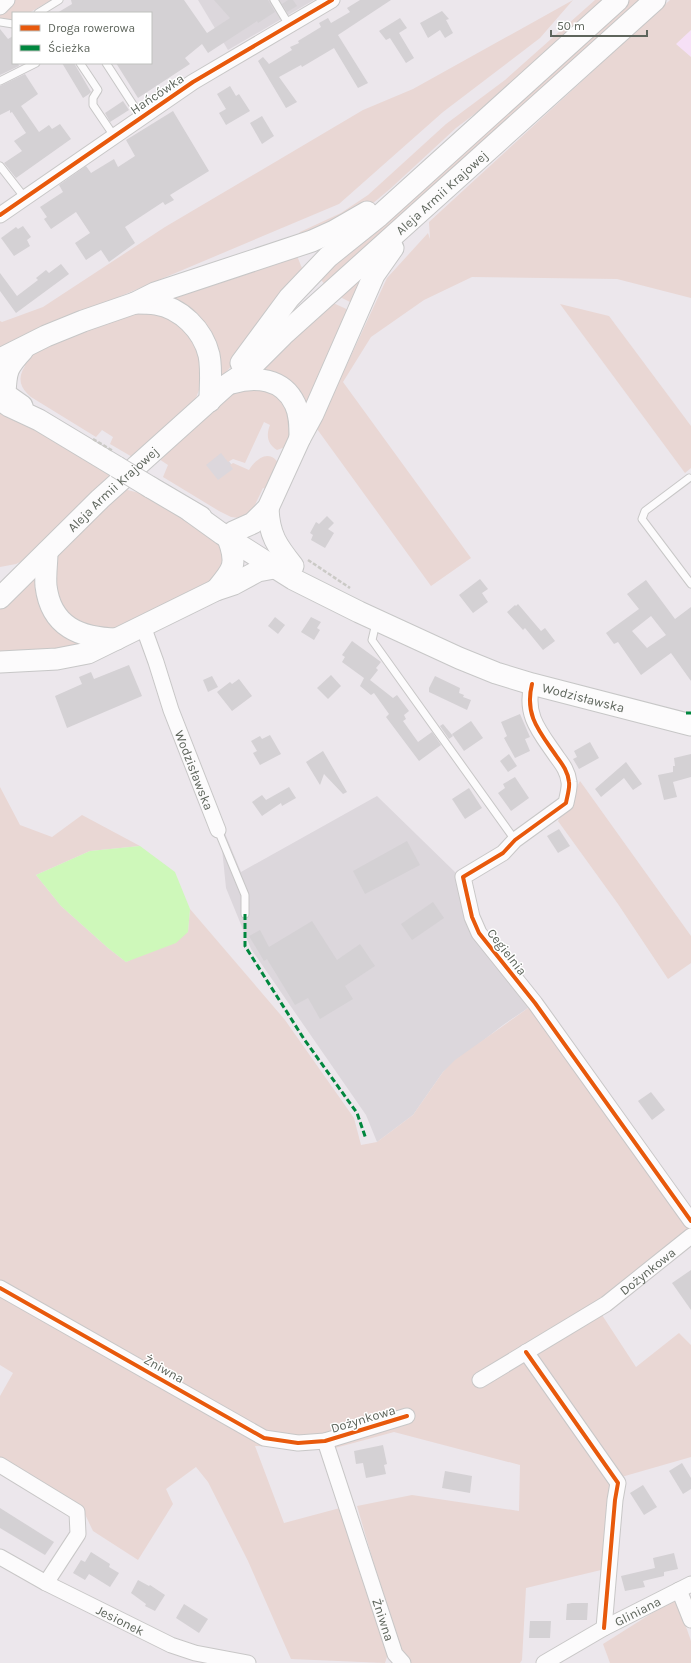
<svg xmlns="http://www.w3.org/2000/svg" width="691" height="1663" viewBox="0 0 691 1663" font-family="Karla,sans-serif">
  <rect width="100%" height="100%" fill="#ece7ec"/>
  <path fill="#f6e0f6" d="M691,30V57L675,44Z"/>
  <g fill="#dcd7dc">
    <path d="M198,0H314L228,50Z"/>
    <path d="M221,451L235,469L218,482L204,465Z"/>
    <path d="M377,796L457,874L470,924L531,1006L503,1025L443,1072L413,1115L377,1142L366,1115L251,949L226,888L219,819L241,872Z"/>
  </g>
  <g fill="#e9d7d4">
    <path d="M14,0H51L29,13H13V21L0,20V15Z"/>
    <path d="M573,0L540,38L443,112L339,204L0,347V321L2,322L43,307L165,227L363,110L413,89Z"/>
    <path d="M595,0H607L509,88L456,128L390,189L366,209L297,236L300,232L341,213L368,195L446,124L505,80Z"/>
    <path d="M629,0H645L327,287L317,275L484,130Z"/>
    <path d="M670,0H691V30L676,44L691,57V298L617,279L472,277L424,300L371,337L343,382L471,558L431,586L317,429L387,278L428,233L430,239L429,222Z"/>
    <path d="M295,251L304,273L232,365L222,377H219L166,299Z"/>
    <path d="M370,267L356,305L338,296Z"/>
    <path d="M331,302L353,312L309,412L260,371Z"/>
    <path d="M560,304L609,316L691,426V468L685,473Z"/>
    <path d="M148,312L160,314L182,326L200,351L203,379L196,398L134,458L110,444L113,437L102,430L96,437L31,397C20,388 17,378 25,366L18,361L57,339L131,313Z"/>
    <path d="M254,387L271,392L281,400L287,408L293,428L288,446L277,450C267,444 266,435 270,425L264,422L245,463L233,459L228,462L221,453L206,465L218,480L233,469L230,465L233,463L249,470C257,457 271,448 280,466L269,490L263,488L253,509L249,513L239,518L231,517L219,511L163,477L168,465L159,459L231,392Z"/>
    <path d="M0,406L113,475L28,558L16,564L0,567Z"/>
    <path d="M124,489L143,494L212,533L227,556L217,579L118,629H90L65,612L54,589L55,563L59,554Z"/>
    <path d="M34,574L86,645L0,657V607Z"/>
    <path d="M580,781L691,936V963L668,979L618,904L558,821Z"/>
    <path d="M0,787L20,825L52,837L82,815L140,846L90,851L36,875L61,906L108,948L126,962L188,932L190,909L285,1020L354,1118L361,1145L377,1142L413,1115L443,1072L455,1060L531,1006L691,1233L602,1315L636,1367L679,1333L691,1345V1457L618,1478L610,1494L601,1570L526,1588L522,1660L520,1663H411L399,1650L357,1506L412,1495L519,1511L520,1465L394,1432L335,1448L255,1446L284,1523L340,1508L388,1654L385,1663L291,1659L248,1561L208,1482L196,1467L166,1489L173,1504L138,1560L93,1531L82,1508L0,1457V1396L13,1373L0,1365Z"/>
    <path d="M676,1598L691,1641V1663H610L603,1644Z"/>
  </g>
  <path fill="#cef8ba" d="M140,846L175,872L190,909L188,932L176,943L126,962L108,948L61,906L36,875L90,851Z"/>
  <g fill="#d4d1d4" fill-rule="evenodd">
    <path d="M71,0H184L207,33L230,18L214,0H268L275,12L258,23L257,21L208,53L202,44L185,58L190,64L138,98L116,63H151V13H57L72,4Z"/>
    <path d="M288,0H293L297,6L287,12L282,4Z"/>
    <path d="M360,0H391L338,35L368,83L358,88L334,48L302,67L301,65L279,77L297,102L286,108L258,61L263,57L269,64L292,50L290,47L299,43L298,41L321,27L319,23L328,18L331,23L350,12L347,8Z"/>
    <path d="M442,11L449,19L446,20L453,33L445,38L440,30L428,38L420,23Z"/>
    <path d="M400,18L407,28L399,33L414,58L406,63L390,38L386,40L379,31Z"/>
    <path d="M0,29L8,39L13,36V63H18L19,66L0,75Z"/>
    <path d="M62,63H74L91,92L89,94L83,98Z"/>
    <path d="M25,74L38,94L21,106L39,132L49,125L52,129L60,124L71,139L16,178L4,163L22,151L14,141L26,133L12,112L10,113V110L0,115V86Z"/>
    <path d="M230,86L236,96L239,94L250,111L226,125L219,113L226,109L217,94Z"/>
    <path d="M123,101L129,110L110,122L105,113Z"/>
    <path d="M173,111L209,171L170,195L174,200L165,205L163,202L125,227L135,243L109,262L101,250L86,260L75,243L90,233L76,212L51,229L44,219L47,217L40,207L63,192L59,185L86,166L91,173L114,159L118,167L135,156L126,140Z"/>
    <path d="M262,116L274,136L262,144L250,123Z"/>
    <path d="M23,226L31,237L27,240L30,246L14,256L1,238L16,227L18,229Z"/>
    <path d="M61,264L69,274L16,313L0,291V273L17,296L38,280L36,278L46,270L49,273Z"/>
    <path d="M327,516L334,523L328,529L334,533L325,548L311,540L313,535L310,533L316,522L319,524Z"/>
    <path d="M480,579L488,589L482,593L488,602L473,613L459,595Z"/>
    <path d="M646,580L675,619L691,607V681L671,653L641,675L618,642L614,644L606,633L639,609L627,594ZM651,616L666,635L647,648L632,631Z"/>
    <path d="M518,604L541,631L545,628L555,641L543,650L525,628L523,630L507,612L515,605L516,606Z"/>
    <path d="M275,617L285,625L278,634L268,626Z"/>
    <path d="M311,617L321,622L317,628L320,630L314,640L301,632Z"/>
    <path d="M352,641L381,662L376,668L378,670L370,680L393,698L397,695L409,711L404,715L406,719L403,721L418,742L432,732L441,745L419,761L386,717L389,714L374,693L371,695L360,686L364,678L342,662L345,657L342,655Z"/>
    <path d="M129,665L142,696L67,728L55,696L82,684L79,677L91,672L94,679Z"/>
    <path d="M331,675L341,686L328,699L317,688Z"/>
    <path d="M212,676L218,687L208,692L203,680Z"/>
    <path d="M435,676L460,688L459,693L464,695L463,697L471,700L467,710L429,692V688Z"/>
    <path d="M239,679L252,696L232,711L217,692L230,682L232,684Z"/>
    <path d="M520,714L530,737L525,739L530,751L515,758L504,738L507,736L501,722Z"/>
    <path d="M471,721L483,738L464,751L452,734Z"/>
    <path d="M443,724L453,736L449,739L440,726Z"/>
    <path d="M270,735L281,754L260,765L253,753L257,751L251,741L260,736L262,739Z"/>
    <path d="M590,742L599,758L579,769L573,759L577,757L574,751Z"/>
    <path d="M323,751L347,792L343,794L324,774L320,785L306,762Z"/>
    <path d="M509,754L517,766L508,772L500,761Z"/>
    <path d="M691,754V777L673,782L677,797L664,800L658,775L673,772V766H675L674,758Z"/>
    <path d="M626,762L642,784L633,790L624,778L601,797L595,789Z"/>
    <path d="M515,777L529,798L511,811L498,793L505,788L503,784Z"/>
    <path d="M289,787L296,798L282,806L281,803L262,816L252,802L262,795L266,800Z"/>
    <path d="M469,788L482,808L465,819L452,799Z"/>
    <path d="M559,829L570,846L558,853L547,836Z"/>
    <path d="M407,841L420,865L365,894L353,871Z"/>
    <path d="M433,902L444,918L412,940L401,924Z"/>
    <path d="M312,921L337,960L360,944L375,966L345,986L353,999L320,1019L308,998L295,1005L267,959L264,961L249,936L260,930L269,947Z"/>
    <path d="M651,1092L665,1110L652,1120L638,1101Z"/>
    <path d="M691,1270V1310L672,1283Z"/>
    <path d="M383,1445L387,1464L384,1465L386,1474L366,1478L363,1463L356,1464L354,1451Z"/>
    <path d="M682,1463L691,1478V1489L683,1494L669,1471Z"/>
    <path d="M445,1471L472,1476L470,1493L442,1488Z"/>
    <path d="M643,1485L657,1507L644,1515L630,1493Z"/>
    <path d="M0,1508L54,1542L45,1555L0,1528Z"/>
    <path d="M91,1552L110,1564L109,1567L119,1573L110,1587L89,1574L85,1580L73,1573L81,1560L85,1562Z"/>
    <path d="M674,1553L678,1569L664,1572V1576L643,1581L645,1587L625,1591L621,1576L655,1568L653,1558Z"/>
    <path d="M138,1580L149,1586L150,1585L165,1595L155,1611L145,1606L146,1604L131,1593Z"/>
    <path d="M572,1603H588L587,1620H566L567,1604Z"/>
    <path d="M184,1604L208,1619L199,1633L176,1618Z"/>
    <path d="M530,1621H551L550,1638H529Z"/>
  </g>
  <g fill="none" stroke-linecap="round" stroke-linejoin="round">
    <g stroke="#c8c7c7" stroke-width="9">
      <g id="service">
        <path d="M274,0L289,25"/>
        <path d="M38,13L59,0"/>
        <path d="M0,22L13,24"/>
        <path d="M80,63L98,90L93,98V105L114,136"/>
        <path d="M106,63L141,117"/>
        <path d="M0,81L36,63"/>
        <path d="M0,166L25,198"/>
        <path d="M689,478L645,511L642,519L691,584"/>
        <path d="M376,623L372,640L515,840"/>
        <path d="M218,830L245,895V914"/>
      </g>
    </g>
    <g stroke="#c8c7c7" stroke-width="17">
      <g id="minor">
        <path d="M0,7L7,0"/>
        <path d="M0,215L193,82L332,0"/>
        <path id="s1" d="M143,626L156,662L171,710L218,830"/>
        <path d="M532,684C524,716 540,732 557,757C563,765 568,772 569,782C570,788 567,797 566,803L515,840L503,853L463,877L472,917L479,933L535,1003L691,1221"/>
        <path d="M0,1288L264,1438L298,1443L325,1441L407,1416"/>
        <path d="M526,1352L618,1483L615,1500L604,1628"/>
        <path id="s2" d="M480,1380L606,1304L691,1236"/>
        <path id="s3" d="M325,1441L395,1654L403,1663"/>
        <path d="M0,1465L77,1512L78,1534L46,1583"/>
        <path id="s4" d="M0,1557L46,1583L171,1645L195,1653L248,1663"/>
        <path d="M679,1590L691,1620"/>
        <path id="s5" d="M544,1663L604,1628L691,1584"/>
      </g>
    </g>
    <g stroke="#c7c7c7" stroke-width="23">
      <g id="secondary">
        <path d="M135,303C142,303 149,303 156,304C181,308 203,330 209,355C212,369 210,386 210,401"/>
        <path d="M0,359L46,336L83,321L135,303L155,293L312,241L334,231L367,212"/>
        <path d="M241,363L289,298L328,257L379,216L618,0"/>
        <path d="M232,383C255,376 283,378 295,404C300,414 300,426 300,438"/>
        <path d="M0,400L9,406L39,420L117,467"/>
        <path d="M22,406L5,394C6,371 7,367 23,350"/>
        <path d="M150,487L201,517"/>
        <path d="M268,508C269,535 277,546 293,566"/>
        <path id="s6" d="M190,511L222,534L293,579L359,612L459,658L496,673L532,684L691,725"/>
        <path d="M233,532L253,523L268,508L300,438L313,414L374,275L393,248"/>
        <path d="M47,552C47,563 45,575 46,586C51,627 80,638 117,639"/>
        <path d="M216,590C233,570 238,565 228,538"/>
        <path id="s7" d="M0,598L100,499L228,384L246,372L283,335L655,0"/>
        <path d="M0,662L57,659L88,653L216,590L234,584L258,571L274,568"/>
      </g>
    </g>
    <path stroke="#cbcac6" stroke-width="2.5" stroke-dasharray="4 2" stroke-linecap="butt" d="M308,560L350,588"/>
    <use href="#service" stroke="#fcfbfc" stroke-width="7"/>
    <use href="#minor" stroke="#fcfbfc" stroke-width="15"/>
    <use href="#secondary" stroke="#fcfbfc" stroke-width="21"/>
    <g stroke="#c7c7c7" stroke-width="23" stroke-linecap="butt">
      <path id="secondary-bridge" d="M117,467L150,487"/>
    </g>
    <path stroke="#cbcac6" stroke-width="2.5" stroke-dasharray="4 2" stroke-linecap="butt" d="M93,439L113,451"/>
    <use href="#secondary-bridge" stroke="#fcfbfc" stroke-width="21"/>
    <g stroke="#00873e" stroke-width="3" stroke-dasharray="6 3" stroke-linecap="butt">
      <path d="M686,713H691"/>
      <path d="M245,914V946L304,1039L357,1113L366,1139"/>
    </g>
    <g stroke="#fff" stroke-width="6">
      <g id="cycleway">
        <path d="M0,215L193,82L332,0"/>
        <path d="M532,684C524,716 540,732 557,757C563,765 568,772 569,782C570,788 567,797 566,803L515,840L503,853L463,877L472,917L479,933L535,1003L691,1221"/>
        <path d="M0,1288L264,1438L298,1443L325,1441L407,1416"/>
        <path d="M526,1352L618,1483L615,1500L604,1628"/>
      </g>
    </g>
    <use href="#cycleway" stroke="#e8590c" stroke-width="4"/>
  </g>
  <g text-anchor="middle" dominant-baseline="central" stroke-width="3" stroke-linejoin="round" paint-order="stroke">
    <g font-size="13" fill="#5e655c" stroke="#fff">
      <text transform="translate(157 94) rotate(-34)">Hańcówka</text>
      <text stroke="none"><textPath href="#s7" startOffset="600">Aleja Armii Krajowej</textPath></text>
      <text stroke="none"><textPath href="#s7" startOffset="157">Aleja Armii Krajowej</textPath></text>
      <text stroke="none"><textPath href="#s6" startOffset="438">Wodzisławska</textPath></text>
      <text stroke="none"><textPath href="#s1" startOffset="153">Wodzisławska</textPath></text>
      <text transform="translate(507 952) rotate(52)">Cegielnia</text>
      <text stroke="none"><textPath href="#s2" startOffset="200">Dożynkowa</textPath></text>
      <text transform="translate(164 1369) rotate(29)">Żniwna</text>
      <text transform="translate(363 1419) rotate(-17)">Dożynkowa</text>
      <text stroke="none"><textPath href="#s5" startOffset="107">Gliniana</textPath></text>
      <text stroke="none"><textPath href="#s4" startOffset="136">Jesionek</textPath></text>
      <text stroke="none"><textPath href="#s3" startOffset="188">Żniwna</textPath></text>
    </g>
  </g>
  <rect x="12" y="12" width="140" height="52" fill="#ffffff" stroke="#bfc1be"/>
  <rect x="20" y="25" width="20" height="6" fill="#e8590c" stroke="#bfc1be"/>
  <text x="48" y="32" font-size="12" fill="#5e655c">Droga rowerowa</text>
  <rect x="20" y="45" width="20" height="6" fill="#00873e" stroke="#bfc1be"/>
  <text x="48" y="52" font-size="12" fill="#5e655c">Ścieżka</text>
  <path d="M551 30v6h96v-6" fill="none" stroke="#5e655c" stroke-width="2"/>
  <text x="557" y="30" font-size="12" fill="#5e655c" stroke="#ffffff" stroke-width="3" paint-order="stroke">50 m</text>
</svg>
